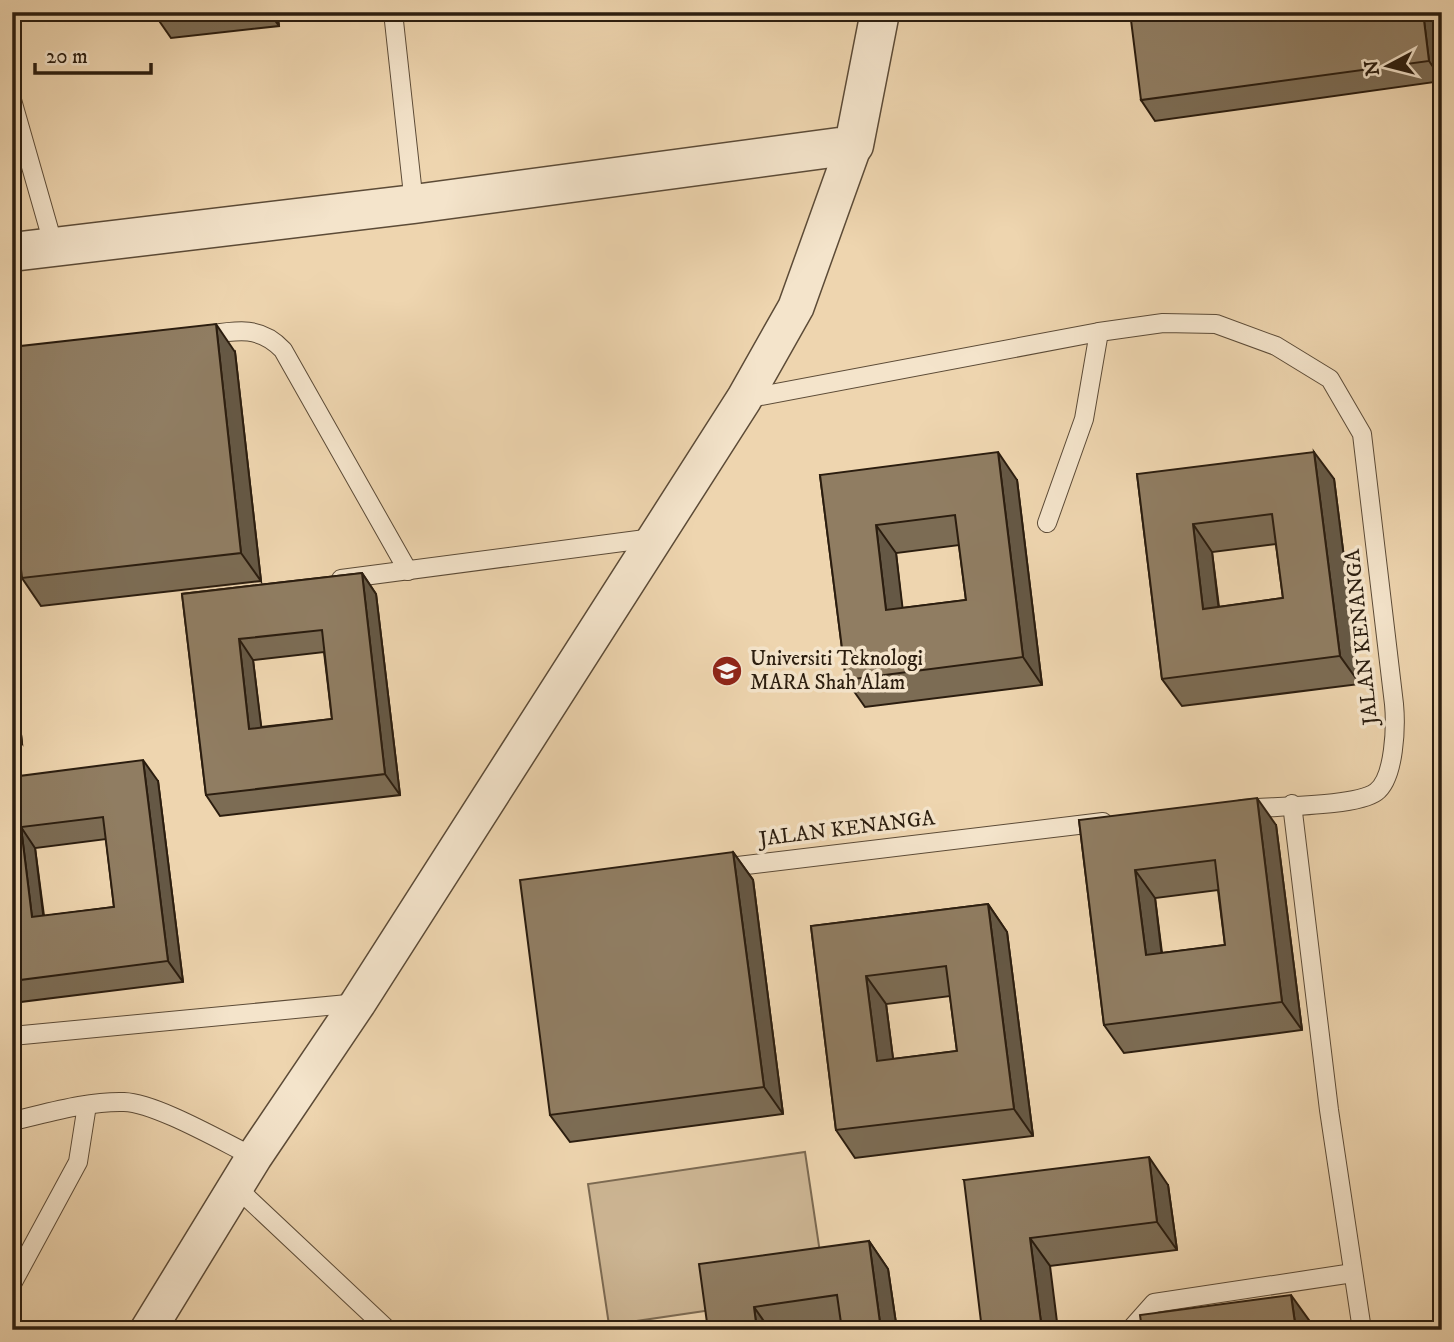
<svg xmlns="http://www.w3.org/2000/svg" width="1454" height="1342" viewBox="0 0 1454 1342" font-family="'IM FELL DW Pica',serif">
  <rect width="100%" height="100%" fill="#eed5af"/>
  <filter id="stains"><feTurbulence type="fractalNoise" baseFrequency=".00286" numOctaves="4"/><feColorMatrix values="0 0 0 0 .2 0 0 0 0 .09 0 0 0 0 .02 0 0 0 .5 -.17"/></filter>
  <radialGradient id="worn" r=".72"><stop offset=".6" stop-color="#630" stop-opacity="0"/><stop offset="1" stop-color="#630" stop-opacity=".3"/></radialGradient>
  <path fill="#cdb694" stroke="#7c6a52" stroke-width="2" d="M805,1152L826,1293L609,1325L588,1184Z"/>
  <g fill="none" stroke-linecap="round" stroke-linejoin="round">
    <g stroke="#5c4b37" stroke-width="20">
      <g id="service">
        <path d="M393,12L414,204"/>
        <path d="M12,100L54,247"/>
        <path d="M201,336C233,331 259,324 283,350L408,571"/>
        <path d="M745,399L1099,332L1163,323L1216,324L1276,346L1330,379L1362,434L1394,704C1396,725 1395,778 1376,792C1356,807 1272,806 1242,809"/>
        <path d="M1047,523L1084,419L1099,332"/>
        <path d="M341,579L653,538"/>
        <path d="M1292,804L1329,1110L1362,1330"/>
        <path d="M721,868L1103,822"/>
        <path d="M12,1036L358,1003"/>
        <path d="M12,1121C48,1113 87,1101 124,1102C156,1103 223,1142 254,1157"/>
        <path d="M237,1188L388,1330"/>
        <path d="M12,1284L78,1162L87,1105"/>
        <path d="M1130,1330L1154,1303L1353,1273"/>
      </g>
    </g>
    <g stroke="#5c4b37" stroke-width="38">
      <path id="minor" d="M148,1330L254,1157L358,1003L744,399L796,307L854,145"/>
    </g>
    <g stroke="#5c4b37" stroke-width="41">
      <path id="tertiary" d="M12,252L414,204L854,145L880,12"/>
    </g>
    <use href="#service" stroke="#f4e4cb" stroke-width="18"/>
    <use href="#minor" stroke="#f4e4cb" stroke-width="35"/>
    <use href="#tertiary" stroke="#f4e4cb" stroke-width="38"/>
  </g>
  <g fill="#7c6c54" stroke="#2b1d0f" stroke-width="2" fill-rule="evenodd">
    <path d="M153,12H277L279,26L171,38Z"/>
    <path d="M1435,12L1442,72V81L1155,121L1141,100Z"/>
    <path d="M235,352L261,581L41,606L22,578Z"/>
    <path d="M1137,474L1334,479L1360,684L1182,706L1162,679ZM1276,544L1283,598L1219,607L1212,552Z"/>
    <path d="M820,475L1017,480L1042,685L865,707L846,680ZM959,545L966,600L902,608L896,553Z"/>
    <path d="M362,573L376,594L400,795L220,816L206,795L182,594ZM324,652L332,719L261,727L253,660Z"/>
    <path d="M12,656L22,743L12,745Z"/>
    <path d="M12,777L158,781L183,982L12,1003ZM106,839L114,907L44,916L35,848Z"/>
    <path d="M1079,820L1276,825L1302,1030L1124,1053L1104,1025ZM1218,890L1225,945L1162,953L1155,898Z"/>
    <path d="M733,852L753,880L783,1114L570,1142L550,1115Z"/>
    <path d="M988,904L1007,932L1033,1136L855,1158L836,1130L811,926ZM950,996L957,1051L893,1059L886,1004Z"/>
    <path d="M964,1180L1168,1185L1177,1250L1050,1266Z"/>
    <path d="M869,1241L888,1269L897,1330H842V1325L809,1330H708Z"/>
  </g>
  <g fill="#655845" stroke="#2b1d0f" stroke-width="2">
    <path d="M269,12H277L279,26Z"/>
    <path d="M1423,12H1435L1442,80L1429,61Z"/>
    <path d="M216,324L235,352L261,581L241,553Z"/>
    <path d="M998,452L1017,480L1042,685L1023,657Z"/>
    <path d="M1314,452L1334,479L1360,684L1340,656Z"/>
    <path d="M1193,524L1212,552L1222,637L1203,609Z"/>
    <path d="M876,525L896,553L906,637L886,610Z"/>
    <path d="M362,573L376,594L400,795L385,774Z"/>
    <path d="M239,639L253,660L264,749L249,729Z"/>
    <path d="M12,656L22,743L12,729Z"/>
    <path d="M143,760L158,781L183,982L168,961Z"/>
    <path d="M1257,798L1276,825L1302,1030L1282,1002Z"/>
    <path d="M21,827L35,848L46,938L32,917Z"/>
    <path d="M733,852L753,880L783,1114L764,1087Z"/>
    <path d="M1135,870L1155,898L1165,983L1146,955Z"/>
    <path d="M988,904L1007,932L1033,1136L1014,1109Z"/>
    <path d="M866,976L886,1004L897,1089L877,1061Z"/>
    <path d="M1149,1157L1168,1185L1177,1250L1157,1222Z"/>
    <path d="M1030,1238L1050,1266L1058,1330H1042Z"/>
    <path d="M869,1241L888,1269L897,1330H881Z"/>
    <path d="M1291,1295L1311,1323L1312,1330H1296Z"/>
    <path d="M754,1307L770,1330H757Z"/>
  </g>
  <g fill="#907d62" stroke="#2b1d0f" stroke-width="2" fill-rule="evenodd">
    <path d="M1130,12H1423L1429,61L1141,100Z"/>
    <path d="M216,324L241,553L22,578L12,492V347Z"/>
    <path d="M998,452L1023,657L846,680L820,475ZM955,515L966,600L886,610L876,525Z"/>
    <path d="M1314,452L1340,656L1162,679L1137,474ZM1272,514L1283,598L1203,609L1193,524Z"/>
    <path d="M362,573L385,774L206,795L182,594ZM322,630L332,719L249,729L239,639Z"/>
    <path d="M143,760L168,961L12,981V777ZM103,817L114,907L32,917L21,827Z"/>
    <path d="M1257,798L1282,1002L1104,1025L1079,820ZM1215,860L1225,945L1146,955L1135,870Z"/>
    <path d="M733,852L764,1087L550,1115L520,880Z"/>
    <path d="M988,904L1014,1109L836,1130L811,926ZM946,966L957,1051L877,1061L866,976Z"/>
    <path d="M1149,1157L1157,1222L1030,1238L1042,1330H982L964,1180Z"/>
    <path d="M869,1241L881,1330H842L837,1295L754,1307L757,1330H708L699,1264Z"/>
    <path d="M1291,1295L1296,1330H1142L1140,1315Z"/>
  </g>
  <defs>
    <g id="university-disc" transform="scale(1.575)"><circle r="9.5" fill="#8f2418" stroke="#f4e4cb"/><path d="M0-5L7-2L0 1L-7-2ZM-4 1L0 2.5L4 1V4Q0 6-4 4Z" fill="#fff"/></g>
  </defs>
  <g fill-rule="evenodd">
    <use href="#university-disc" x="727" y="671"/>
  </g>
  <g text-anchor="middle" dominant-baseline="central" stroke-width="7" stroke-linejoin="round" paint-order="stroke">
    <g font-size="21" fill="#2b1d0f" stroke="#f4e4cb">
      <text transform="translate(1362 637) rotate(-96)">JALAN KENANGA</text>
      <text transform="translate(847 829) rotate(-7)">JALAN KENANGA</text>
    </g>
    <g font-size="21" fill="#2b1d0f" stroke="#f4e4cb" text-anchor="start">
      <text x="750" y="659">Universiti Teknologi<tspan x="750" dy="24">MARA Shah Alam</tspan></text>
    </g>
  </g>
  <rect width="1454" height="1342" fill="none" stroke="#eed5af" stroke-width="42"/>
  <rect x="14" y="14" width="1426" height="1314" fill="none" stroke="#2b1d0f" stroke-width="3.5"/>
  <rect x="21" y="21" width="1412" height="1300" fill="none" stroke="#2b1d0f" stroke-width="2"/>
  <g transform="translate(1388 66) rotate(263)" stroke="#f4e4cb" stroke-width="5" paint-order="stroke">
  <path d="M0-5L12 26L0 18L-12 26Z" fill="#2b1d0f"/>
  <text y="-10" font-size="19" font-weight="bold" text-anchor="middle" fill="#2b1d0f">N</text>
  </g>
  <path d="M35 63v10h116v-10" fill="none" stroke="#2b1d0f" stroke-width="3.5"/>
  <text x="46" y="63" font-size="21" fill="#2b1d0f" stroke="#f4e4cb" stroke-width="5" paint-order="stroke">20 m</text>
  <rect width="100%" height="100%" filter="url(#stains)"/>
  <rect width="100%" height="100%" fill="url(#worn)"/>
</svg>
